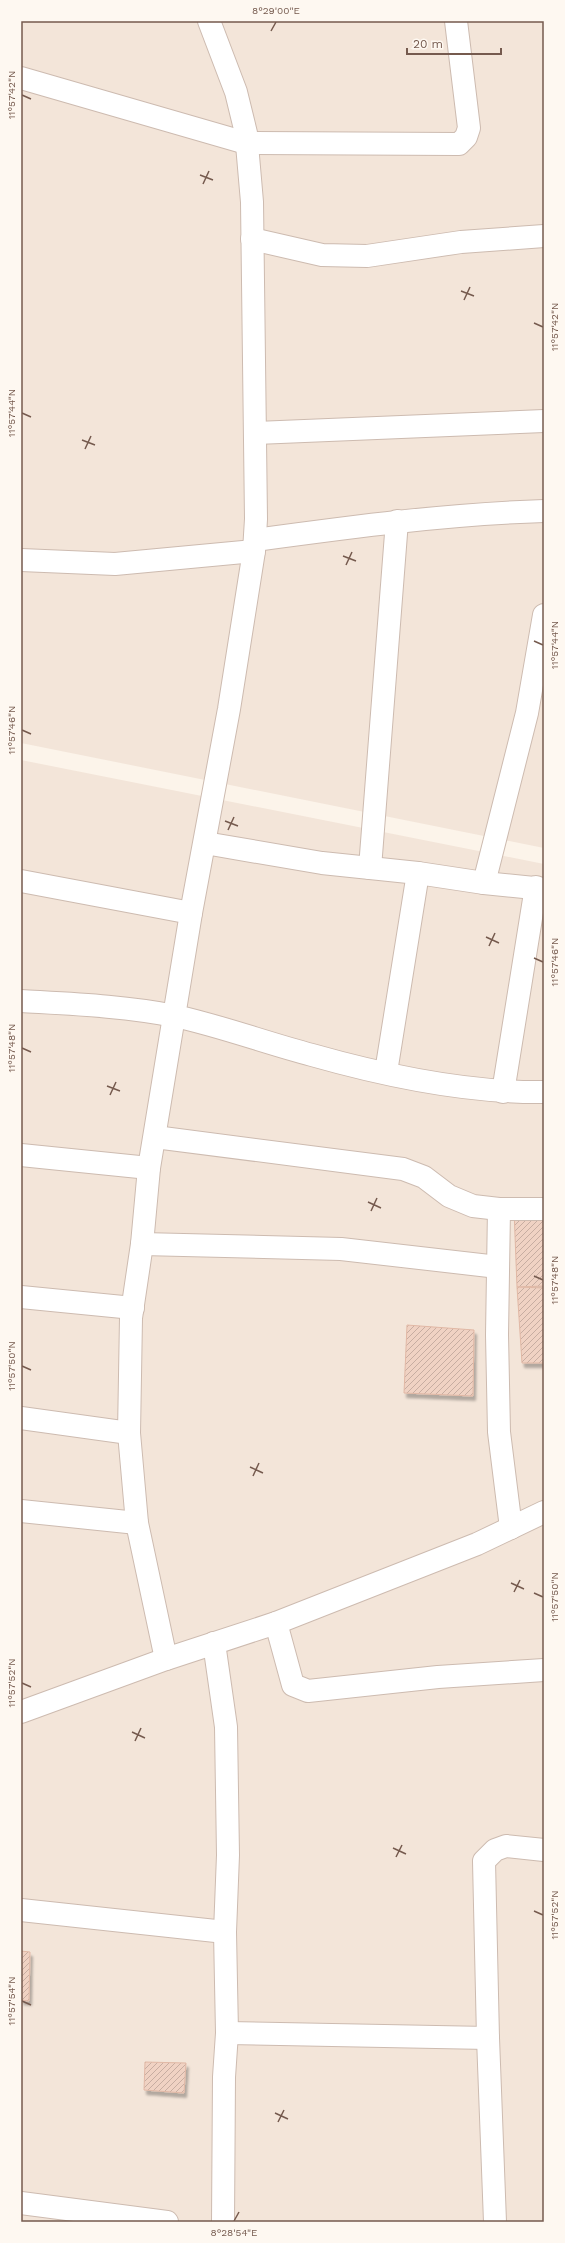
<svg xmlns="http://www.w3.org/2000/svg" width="565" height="2243" viewBox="0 0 565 2243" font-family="'Work Sans',sans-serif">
  <defs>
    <pattern id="building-hatch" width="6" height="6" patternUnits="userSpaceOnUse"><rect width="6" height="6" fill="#f0d2c3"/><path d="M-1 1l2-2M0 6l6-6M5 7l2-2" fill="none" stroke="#c7ada1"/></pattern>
    <filter id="shadow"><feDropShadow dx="2.5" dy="4.5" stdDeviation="1" flood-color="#0004"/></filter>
  </defs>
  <rect width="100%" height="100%" fill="#fcf4ea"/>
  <g fill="#f3e5d9">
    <path d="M21,21H544V848L21,743Z"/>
    <path d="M21,760L544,864V2222H21Z"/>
  </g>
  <g fill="url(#building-hatch)" stroke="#e1b8a5" filter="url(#shadow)">
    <path d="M514,1209L544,1212V1286L517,1287Z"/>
    <path d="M517,1287L544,1288V1363H522Z"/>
    <path d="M407,1325L474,1330L473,1396L404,1393Z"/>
    <path d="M21,1951L30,1952L29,2001L21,2000Z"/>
    <path d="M145,2062L186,2063L184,2093L144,2090Z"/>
  </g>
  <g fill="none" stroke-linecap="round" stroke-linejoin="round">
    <g stroke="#cdbbb0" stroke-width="24">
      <g id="minor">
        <path d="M21,78L246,143L459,144L466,137L469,128L456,21"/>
        <path d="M252,239L322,255L367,256L461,242L544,236"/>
        <path d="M256,433L544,421"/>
        <path d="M255,540C351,527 447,514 544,511"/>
        <path d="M21,560L115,564L254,551"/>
        <path d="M205,843L322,863L418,873L484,883L544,889"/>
        <path d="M370,868L397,521"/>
        <path d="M21,881L191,913"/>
        <path d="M484,883L527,713L544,615"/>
        <path d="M21,1001C72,1004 125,1006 175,1016C221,1026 266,1043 312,1055C386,1076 466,1093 544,1092"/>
        <path d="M386,1072L418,873"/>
        <path d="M503,1092L536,887"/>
        <path d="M155,1137L403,1169L424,1177L449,1196L473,1206L499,1209H544"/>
        <path d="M21,1155L149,1168"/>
        <path d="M499,1209L497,1335L499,1432L511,1528"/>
        <path d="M142,1244L341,1249L498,1267"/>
        <path d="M21,1297L133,1308"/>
        <path d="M21,1418L129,1433"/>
        <path d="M21,1511L137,1523"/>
        <path d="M276,1623L293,1685L308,1691L438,1677L544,1670"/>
        <path d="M214,1643L226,1727L228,1855L225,1932L227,2033L224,2077L223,2222"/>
        <path d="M166,1659L137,1523L129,1433L131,1318L142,1244L149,1168L191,913L229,709L254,551L256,519L252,202L246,133L236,92L209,21"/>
        <path d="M21,1712L166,1659L276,1623L477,1544L544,1512"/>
        <path d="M21,1910L225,1932"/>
        <path d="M227,2033L488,2038"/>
        <path d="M21,2203L167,2222"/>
        <path d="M495,2222L488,2038L484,1861L495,1850L506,1846L544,1850"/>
      </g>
    </g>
    <use href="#minor" stroke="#fff" stroke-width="22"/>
  </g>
  <path fill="none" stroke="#755a4e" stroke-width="1.5" d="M271,31L276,22M22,95L31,99M200,175L213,180M203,184L209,171M461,291L474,296M464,300L470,287M534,323L543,327M22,413L31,417M82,440L95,445M85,449L91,436M343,556L356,561M346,565L352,552M534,641L543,645M22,730L31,734M225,821L238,826M228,830L234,817M486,937L499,943M489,946L495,933M534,958L543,962M22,1048L31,1052M107,1086L120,1091M110,1095L116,1082M368,1202L381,1208M371,1211L377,1198M534,1276L543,1280M22,1366L31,1370M250,1467L263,1473M253,1476L259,1463M511,1583L524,1589M514,1592L520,1580M534,1593L543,1597M22,1683L31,1687M132,1732L145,1738M135,1741L141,1728M393,1848L406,1854M396,1857L402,1845M534,1911L543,1915M22,2001L31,2005M275,2113L288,2119M278,2122L284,2110M234,2221L239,2212"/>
  <rect width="565" height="2243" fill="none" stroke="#fef8f1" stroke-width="44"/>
  <path d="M407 48v6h94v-6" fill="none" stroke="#755a4e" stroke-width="2"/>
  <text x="413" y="48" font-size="12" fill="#755a4e" stroke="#fef8f1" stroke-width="3" paint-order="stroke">20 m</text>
  <rect x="22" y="22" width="521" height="2199" fill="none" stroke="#755a4e" stroke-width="1.5"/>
  <g font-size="10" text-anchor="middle" fill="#755a4e">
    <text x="276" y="14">8°29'00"E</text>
    <text transform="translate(11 95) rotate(-90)" y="4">11°57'42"N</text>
    <text transform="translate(554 327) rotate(-90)" y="4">11°57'42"N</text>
    <text transform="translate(11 413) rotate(-90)" y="4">11°57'44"N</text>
    <text transform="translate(554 645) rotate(-90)" y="4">11°57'44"N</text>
    <text transform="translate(11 730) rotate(-90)" y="4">11°57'46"N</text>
    <text transform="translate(554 962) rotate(-90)" y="4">11°57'46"N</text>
    <text transform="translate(11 1048) rotate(-90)" y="4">11°57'48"N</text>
    <text transform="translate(554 1280) rotate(-90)" y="4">11°57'48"N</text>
    <text transform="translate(11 1366) rotate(-90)" y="4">11°57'50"N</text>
    <text transform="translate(554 1597) rotate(-90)" y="4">11°57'50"N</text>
    <text transform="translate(11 1683) rotate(-90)" y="4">11°57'52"N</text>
    <text transform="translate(554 1915) rotate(-90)" y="4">11°57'52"N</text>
    <text transform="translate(11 2001) rotate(-90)" y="4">11°57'54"N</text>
    <text x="234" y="2236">8°28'54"E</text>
  </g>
</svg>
